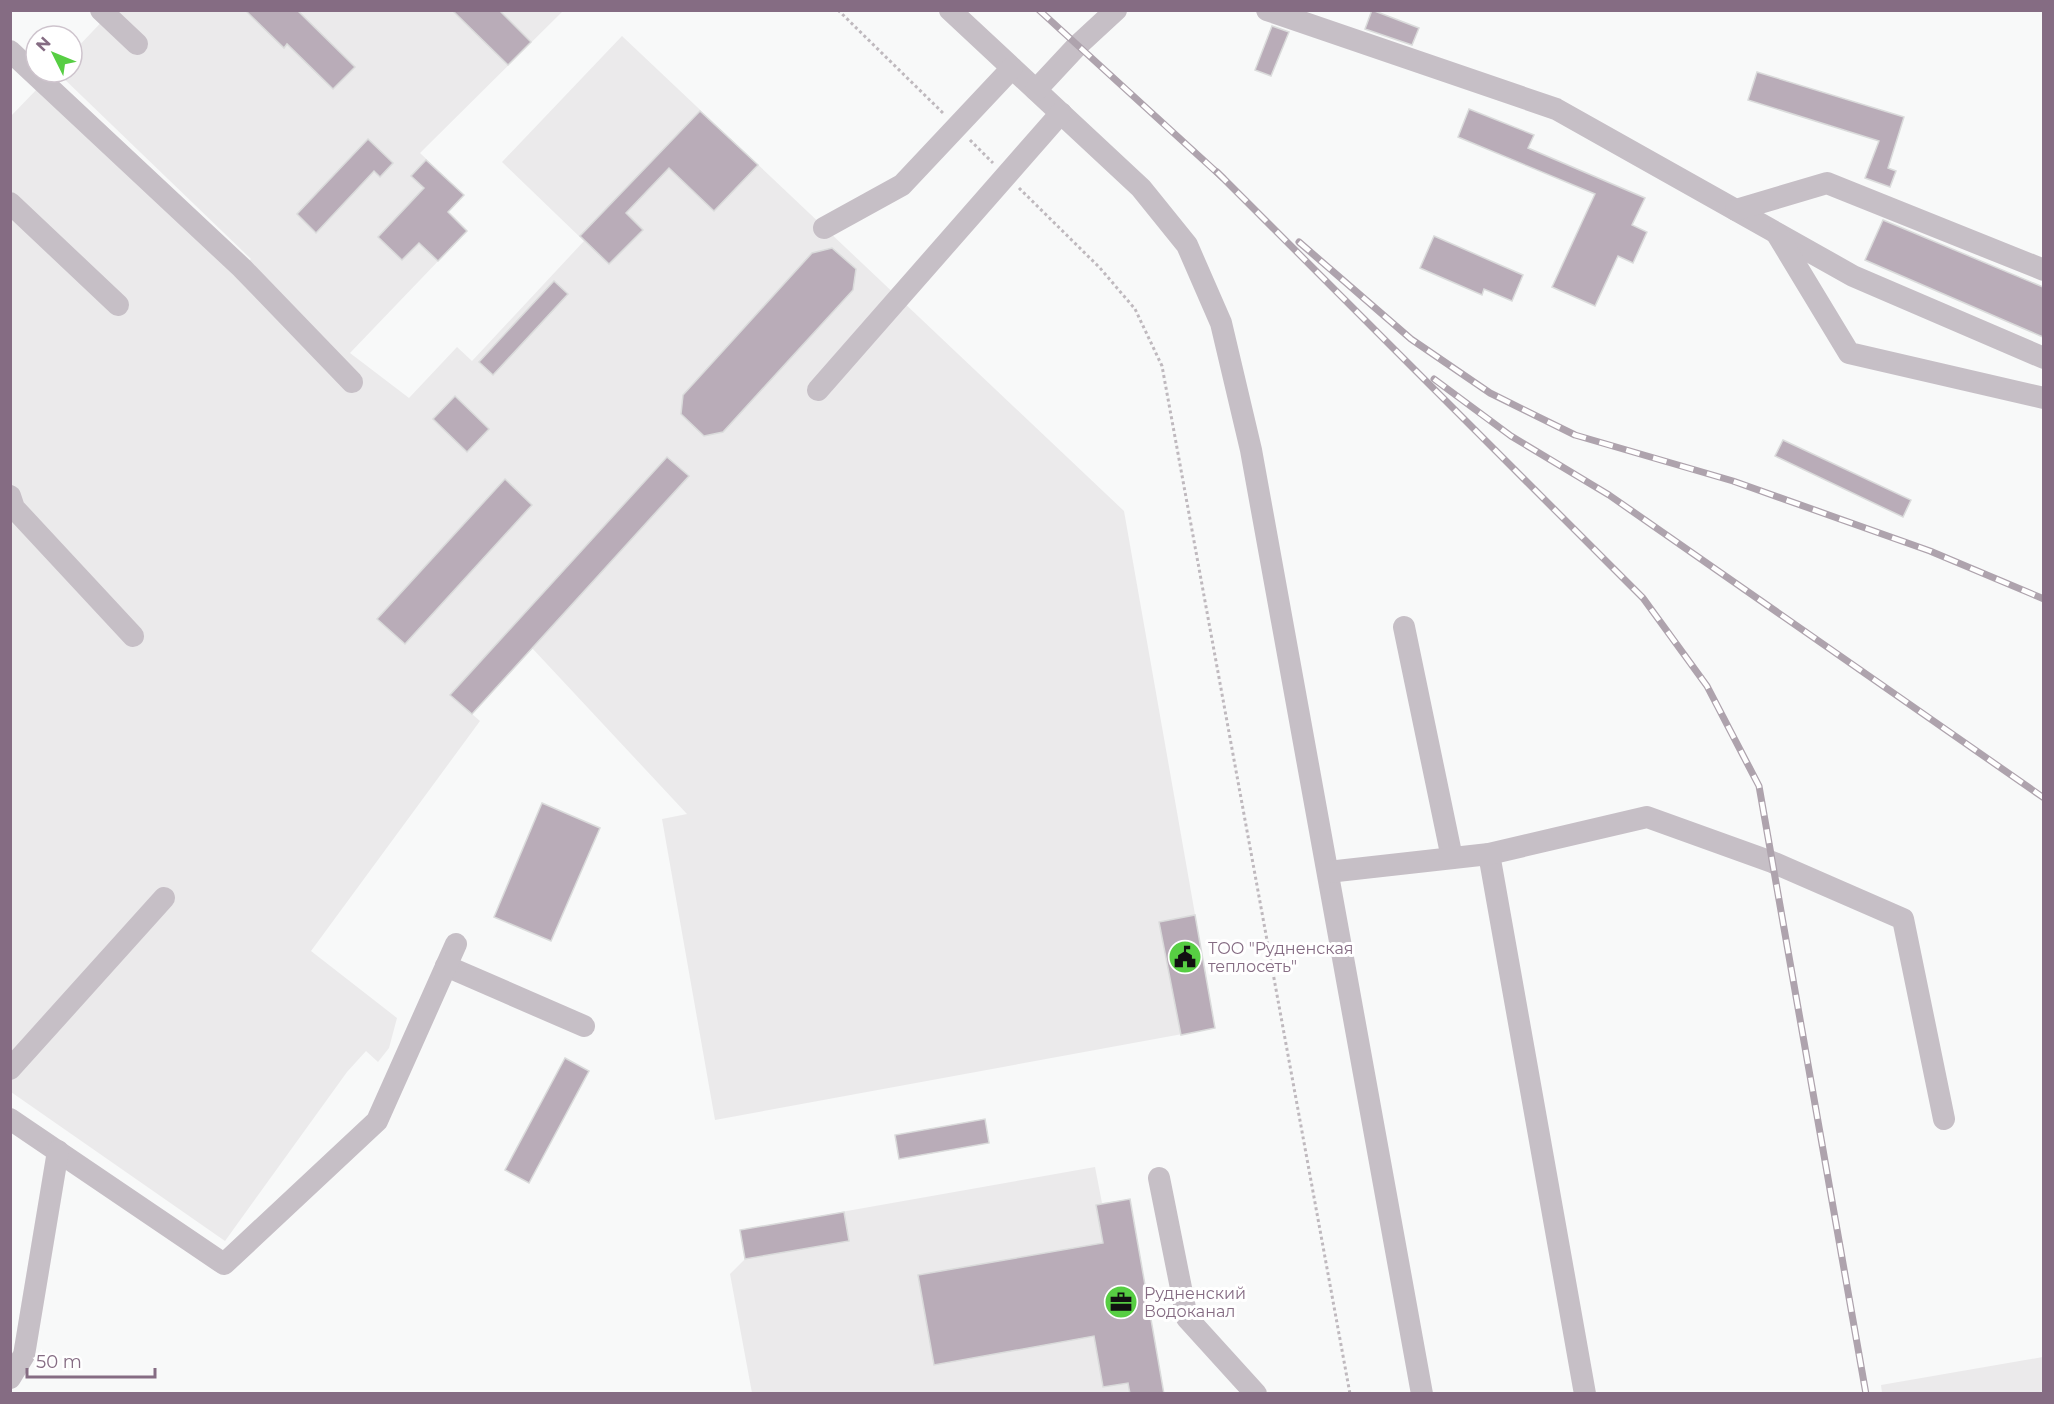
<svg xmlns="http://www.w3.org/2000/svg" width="2054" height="1404" viewBox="0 0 2054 1404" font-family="Montserrat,sans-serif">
  <rect width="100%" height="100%" fill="#f8f9f9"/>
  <g fill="#ebeaeb">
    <path d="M112,11H563L420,153L464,195L448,212L467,231L350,353L409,398L457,347L472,361L584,241L502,162L622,36L1124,511L1215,1028L715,1120L662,819L687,814L532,648L472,714L480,721L311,951L397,1018L389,1048L378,1062L366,1051L347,1072L225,1241L11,1092L10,117L39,87L237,273L251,259L57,72H72V53Z"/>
    <path d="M1095,1167L1102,1203L1130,1199L1164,1393H752L730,1274L745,1259L740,1230Z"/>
    <path d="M2043,1357V1393H1882L1881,1385Z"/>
  </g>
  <g fill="#b9acb8" stroke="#dadbdb" stroke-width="1.5">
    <path d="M245,10H297L355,67L333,89L287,44L284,48Z"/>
    <path d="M452,10H499L531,42L508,65Z"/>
    <path d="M1372,10L1419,28L1412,45L1365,29Z"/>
    <path d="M1272,26L1289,32L1271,76L1255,70Z"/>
    <path d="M1757,72L1904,117L1888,168L1896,171L1890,187L1865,178L1879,141L1748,100Z"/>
    <path d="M1469,109L1534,135L1528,148L1645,198L1632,225L1647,232L1633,263L1618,256L1595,306L1552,287L1595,194L1458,137Z"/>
    <path d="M700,111L758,165L714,211L669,168L626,213L643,230L609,264L580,236Z"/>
    <path d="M368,139L393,163L380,177L374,171L316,233L297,214Z"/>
    <path d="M426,160L464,195L448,212L467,231L438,261L419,243L402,260L378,237L424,188L411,176Z"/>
    <path d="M1883,220L2043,287V337L1865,260Z"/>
    <path d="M1434,236L1523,275L1512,301L1484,289L1482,295L1420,268Z"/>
    <path d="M832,248L856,269L853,290L723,432L704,436L681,414L683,395L812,253Z"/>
    <path d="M554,281L568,294L493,375L479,362Z"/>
    <path d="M455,396L489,429L467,452L433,419Z"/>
    <path d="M1783,440L1911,500L1903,517L1775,456Z"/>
    <path d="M667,457L689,476L472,714L450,695Z"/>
    <path d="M505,479L532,505L405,644L377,619Z"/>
    <path d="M542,803L600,828L551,941L494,917Z"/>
    <path d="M1195,915L1215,1028L1181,1035L1159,922Z"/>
    <path d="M565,1058L589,1071L529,1183L505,1170Z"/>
    <path d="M985,1119L989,1143L899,1159L895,1135Z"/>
    <path d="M1130,1199L1164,1394H1130L1128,1383L1103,1387L1094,1336L934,1365L918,1275L1103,1243L1096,1205Z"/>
    <path d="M844,1212L849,1241L745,1259L740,1230Z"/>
  </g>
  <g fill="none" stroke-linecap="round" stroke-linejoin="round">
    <g stroke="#bfb9be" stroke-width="3" stroke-dasharray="3 3" stroke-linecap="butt">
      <path d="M838,10L944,114"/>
      <path d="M970,140L993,163"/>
      <path d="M1019,188L1100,268L1135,309L1162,366L1350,1394"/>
    </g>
    <g stroke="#c6bfc6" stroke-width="22">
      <path d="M101,10L137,44"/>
      <path d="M950,10L1141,188L1187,245L1221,323L1251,450L1422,1394"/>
      <path d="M1267,10L1556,109L1853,276L2044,358"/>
      <path d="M10,51L242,268L352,382"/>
      <path d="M1036,90L1077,46L1116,10"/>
      <path d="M10,203L118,305"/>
      <path d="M1736,210L1827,183L2044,270"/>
      <path d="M824,228L902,185L1012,68"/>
      <path d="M1777,234L1849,353L2044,398"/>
      <path d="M818,390L1061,113"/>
      <path d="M10,496L14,508L133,636"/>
      <path d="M1404,627L1452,858"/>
      <path d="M1489,854L1585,1394"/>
      <path d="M1328,872L1489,854L1647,817L1772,862L1903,919L1944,1119"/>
      <path d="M446,966L584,1026"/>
      <path d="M10,1069L164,898"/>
      <path d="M10,1119L224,1264L377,1121L456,944"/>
      <path d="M1159,1178L1187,1318L1256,1394"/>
      <path d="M10,1378L24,1355L58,1151"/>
    </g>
    <g stroke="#aea3ad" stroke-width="7">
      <g id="rail">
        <path d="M1039,10L1223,178"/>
        <path d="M1217,172L1643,598L1707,686L1759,786L1866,1394"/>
        <path d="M1299,242L1411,339L1490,393L1575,435L1733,481L1930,551L2044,599"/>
        <path d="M1434,379L1511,436L1609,495L2044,798"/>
      </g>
    </g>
    <use href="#rail" stroke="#fff" stroke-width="4.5" stroke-dasharray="14" stroke-linecap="butt"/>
  </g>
  <defs>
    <g id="civic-disc" transform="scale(1.725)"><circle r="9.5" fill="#57ce43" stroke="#fff"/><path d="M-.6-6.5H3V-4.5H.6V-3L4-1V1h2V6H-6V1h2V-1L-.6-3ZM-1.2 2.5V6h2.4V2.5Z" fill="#111"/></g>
    <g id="office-disc" transform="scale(1.725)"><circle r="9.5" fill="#57ce43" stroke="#fff"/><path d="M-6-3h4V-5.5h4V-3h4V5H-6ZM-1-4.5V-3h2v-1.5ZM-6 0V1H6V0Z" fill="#111"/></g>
  </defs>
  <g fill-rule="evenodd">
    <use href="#civic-disc" x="1185" y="957"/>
    <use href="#office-disc" x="1121" y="1302"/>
  </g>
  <g text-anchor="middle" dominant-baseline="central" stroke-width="6" stroke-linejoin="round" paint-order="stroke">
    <g font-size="16" fill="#856c83" stroke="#fff" text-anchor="start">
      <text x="1208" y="948">ТОО "Рудненская<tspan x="1208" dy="18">теплосеть"</tspan></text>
      <text x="1144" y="1293">Рудненский<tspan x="1144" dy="18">Водоканал</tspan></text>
    </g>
  </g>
  <rect width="2054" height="1404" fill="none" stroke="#856c83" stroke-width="24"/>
  <g transform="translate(54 54) rotate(313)"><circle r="28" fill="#ffffff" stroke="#cec4cd" stroke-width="1.5"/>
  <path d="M0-4.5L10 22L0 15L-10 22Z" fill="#57ce43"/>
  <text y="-9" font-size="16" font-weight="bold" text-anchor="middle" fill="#856c83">N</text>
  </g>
  <path d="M27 1368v9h128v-9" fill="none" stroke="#856c83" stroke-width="3"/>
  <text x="36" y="1368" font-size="18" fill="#856c83" stroke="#ffffff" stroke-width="4.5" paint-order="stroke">50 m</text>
</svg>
